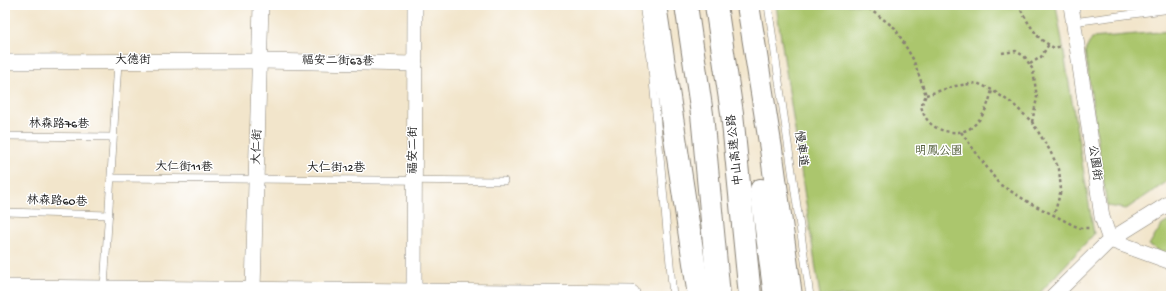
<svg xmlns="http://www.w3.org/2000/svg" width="1176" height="301" viewBox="0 0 1176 301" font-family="'Gochi Hand','LXGW WenKai TC',sans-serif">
  <rect width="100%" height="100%" fill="#fff"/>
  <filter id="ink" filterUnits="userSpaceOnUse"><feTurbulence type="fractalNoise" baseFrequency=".025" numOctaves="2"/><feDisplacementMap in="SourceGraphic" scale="8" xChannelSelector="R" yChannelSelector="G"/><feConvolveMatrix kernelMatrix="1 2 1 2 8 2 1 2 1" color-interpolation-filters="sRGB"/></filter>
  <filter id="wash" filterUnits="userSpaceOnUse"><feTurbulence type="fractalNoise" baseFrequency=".012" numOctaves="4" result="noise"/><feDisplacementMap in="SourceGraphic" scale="16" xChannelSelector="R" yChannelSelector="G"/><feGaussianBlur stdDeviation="0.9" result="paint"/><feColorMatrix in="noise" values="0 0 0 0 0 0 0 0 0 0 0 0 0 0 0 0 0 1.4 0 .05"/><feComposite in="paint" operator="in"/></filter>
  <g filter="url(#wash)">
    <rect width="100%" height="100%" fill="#f2e5cb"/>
    <g fill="#abc66d" stroke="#647144">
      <path d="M776,5H1056L1094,234L1037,296H820Z"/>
      <path d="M1171,31V179L1126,209L1107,206L1085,51L1092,38Z"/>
      <path d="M1171,220V256L1163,253L1149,245L1162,225Z"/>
    </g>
  </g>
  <g filter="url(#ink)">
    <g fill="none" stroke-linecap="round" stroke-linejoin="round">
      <g stroke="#878074" stroke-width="8">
        <g id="lane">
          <path d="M643,5L651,59L673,296"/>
          <path d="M768,5L810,296"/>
          <path d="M1073,22L1171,9"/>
          <path d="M5,136L113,137"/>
          <path d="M111,178L504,181"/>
          <path d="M5,212L109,215"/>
          <path d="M104,288L118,62"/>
        </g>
      </g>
      <g stroke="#878074" stroke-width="16">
        <g id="street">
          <path d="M5,62L261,61L415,64"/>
          <path d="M1110,240L1171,202"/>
          <path d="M1110,240L1171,262"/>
          <path d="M5,287L632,293"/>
          <path d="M253,289L261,5"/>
          <path d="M414,296L415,5"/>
          <path d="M1053,296L1110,240L1102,217L1071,5"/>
        </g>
      </g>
      <g stroke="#878074" stroke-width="24">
        <g id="highway">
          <path d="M655,5L699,296"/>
          <path d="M686,5L702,114L719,296"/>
          <path d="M716,5L732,113L750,296"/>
          <path d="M748,5L771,149L791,296"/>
          <path d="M761,190L775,296"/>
        </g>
      </g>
      <g stroke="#878074" stroke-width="2.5" stroke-dasharray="3 3" stroke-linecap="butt">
        <path d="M864,5L895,28L913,59L926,95L921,106C923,113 925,118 930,123C939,133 963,136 973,126C984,117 989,103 992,90"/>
        <path d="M1018,5L1029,24L1040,39L1054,48L1062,46"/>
        <path d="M1002,53L1016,51L1025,57L1033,70L1037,98L1032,122"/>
        <path d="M1030,64L1041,57L1049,44"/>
        <path d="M926,95L955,86L977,83L992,90L1013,104L1032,122L1049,149L1059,169L1061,190L1054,215"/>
        <path d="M961,132L999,184L1030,203L1075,226L1081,228H1089"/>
      </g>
      <use href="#lane" stroke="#fff" stroke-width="7"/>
      <use href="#street" stroke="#fff" stroke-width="15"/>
      <use href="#highway" stroke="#fff" stroke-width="22"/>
    </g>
  </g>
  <g text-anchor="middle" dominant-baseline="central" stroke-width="3" stroke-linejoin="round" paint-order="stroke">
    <g font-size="12" fill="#1c1c1c" stroke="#fff">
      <text x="133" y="61">大德街</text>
      <text transform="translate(338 62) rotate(1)">福安二街63巷</text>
      <text transform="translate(59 125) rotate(1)">林森路76巷</text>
      <text transform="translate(258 147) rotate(-88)">大仁街</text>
      <text transform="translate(800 149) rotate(82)">慢車道</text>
      <text transform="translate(414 150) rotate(-90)">福安二街</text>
      <text transform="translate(736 150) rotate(-96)">中山高速公路</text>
      <text transform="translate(1094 163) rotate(82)">公園街</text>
      <text transform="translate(184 168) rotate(1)">大仁街11巷</text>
      <text x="336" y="169">大仁街12巷</text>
      <text transform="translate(57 202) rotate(2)">林森路60巷</text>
    </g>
    <g font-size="12" fill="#55603c" stroke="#fff">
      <text x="939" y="152">明鳳公園</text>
    </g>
  </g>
  <rect width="1176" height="301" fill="none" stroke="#fff" stroke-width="20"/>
</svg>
